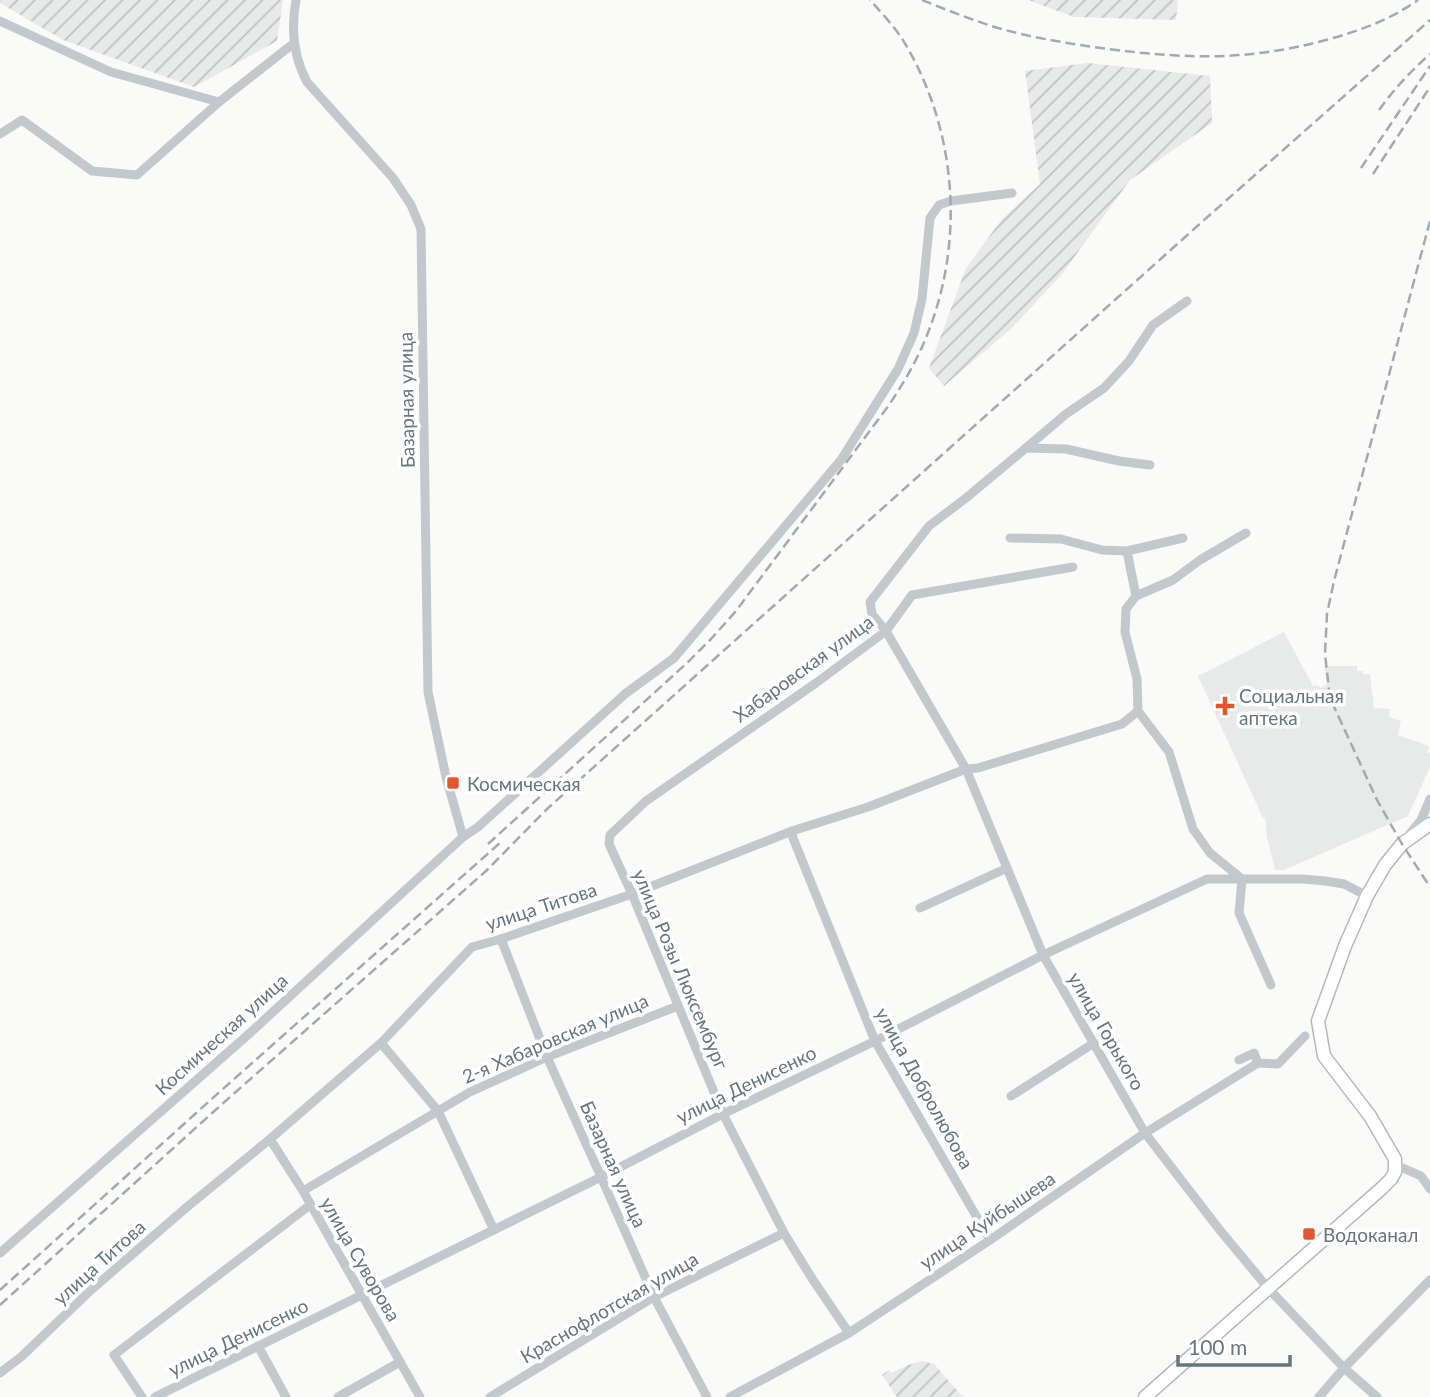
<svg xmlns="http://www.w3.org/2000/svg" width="1430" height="1397" viewBox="0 0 1430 1397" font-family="Lato,sans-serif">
  <defs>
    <pattern id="industrial-furrows" width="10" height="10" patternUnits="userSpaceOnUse" patternTransform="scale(1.75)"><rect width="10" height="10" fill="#e8e9e9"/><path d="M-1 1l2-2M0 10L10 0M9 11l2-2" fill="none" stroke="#c0c1c2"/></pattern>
  </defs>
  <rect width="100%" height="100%" fill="#fafaf8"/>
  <path fill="#e8e9e9" d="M1284,632L1313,686L1317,685L1321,688L1327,684L1324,666H1357V671H1363V674H1370L1374,708L1390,709L1389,717L1401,721L1398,735L1429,746L1428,752L1430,753V767L1408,816L1284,870H1275L1267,837L1265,818H1263L1198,676Z"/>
  <g fill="url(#industrial-furrows)">
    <path d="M0,0H283L277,41L194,87L63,40L0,3Z"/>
    <path d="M1028,0H1178L1176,20L1074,17Z"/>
    <path d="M1087,63L1210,76L1212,123L1130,180L1062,274L1013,327L944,386L929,368L966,268L1002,219L1040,184L1025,71Z"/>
    <path d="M922,1361L934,1364L963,1397H897L882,1375L889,1370L891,1373L908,1365Z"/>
  </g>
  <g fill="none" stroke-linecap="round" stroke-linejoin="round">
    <g stroke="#b3babf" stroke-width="15">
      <path id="secondary" d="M1145,1397L1382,1188L1391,1179L1395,1172V1159L1370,1116L1324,1056L1318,1021L1345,946L1367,896L1385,865L1402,844L1430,824"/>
    </g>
    <g stroke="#c3c8cc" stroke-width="9">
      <path d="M296,0C291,28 293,56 307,82L393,178L411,205L421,229L428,692L446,777L463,837"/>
      <path d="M0,21L111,72L219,102"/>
      <path d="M0,134L22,120L92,171L137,175L219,102L294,43"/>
      <path d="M1026,448L1066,414L1104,388L1129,361L1153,325L1187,301"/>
      <path d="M1150,465L1119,461L1066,449L1026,448L966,498L929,526L870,602L872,614L886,631L966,769L1043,955L1145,1133L1219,1229L1268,1288L1344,1368L1377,1397"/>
      <path d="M1246,533L1200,560L1173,580L1136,596L1126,609L1125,632L1137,679L1138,711L1169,752L1193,829L1210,853L1242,879L1239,913L1271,985"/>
      <path d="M1010,538L1061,539L1102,550L1127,551L1183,538"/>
      <path d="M1127,551L1136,596"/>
      <path d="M792,831L793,838L875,1041L990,1240"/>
      <path d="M1408,836L1421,820L1430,799"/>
      <path d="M920,908L1007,868"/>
      <path d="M501,939L547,1057L601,1177L654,1297L707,1397"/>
      <path d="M381,1043L438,1111L494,1230"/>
      <path d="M1239,1060L1254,1053L1258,1063L1278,1064L1305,1036"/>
      <path d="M1011,1096L1094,1043"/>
      <path d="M270,1139L303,1191L420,1397"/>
      <path d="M1396,1165L1421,1176L1430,1189"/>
      <path d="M303,1191L470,1092L547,1057L678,1006"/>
      <path d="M0,1253L250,1033L463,837L478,827L625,694L674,658L841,460L898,369L914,333L922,299L930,218L939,205L951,201L1012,193"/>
      <path d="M849,1333L813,1280L784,1233L723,1114L632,894L609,844L610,835L646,801L816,683L886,631L912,595L1073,567"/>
      <path d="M258,1346L286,1397"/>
      <path d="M0,1373L21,1357L91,1290L187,1207L270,1139L381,1043L472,947L501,939L632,894L792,831L868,807L966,769L978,768L1122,724L1138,711"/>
      <path d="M142,1397L114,1355L310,1205"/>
      <path d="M155,1397L601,1177L723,1114L875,1041L1043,955L1207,879H1303L1325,881L1344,884L1367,896"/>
      <path d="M338,1397L400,1362"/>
      <path d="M490,1397L654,1297L784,1233"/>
      <path d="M730,1397L849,1333L990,1240L1145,1133L1258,1063"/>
      <path d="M1319,1397L1344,1368L1430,1280"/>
    </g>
    <use href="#secondary" stroke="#fff" stroke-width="12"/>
    <g stroke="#a2aab0" stroke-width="2.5" stroke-dasharray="10 5" stroke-linecap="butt">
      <path d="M922,0C947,10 972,20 998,28C1033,38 1071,44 1108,49C1187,59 1248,61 1326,40C1359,31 1390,20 1418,0"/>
      <path d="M1379,110C1394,89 1411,71 1430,54"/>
      <path d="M1361,168L1430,66"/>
      <path d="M1373,174L1430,87"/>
      <path d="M1430,221L1334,581L1327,614L1325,654L1330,698L1377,800L1402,844L1430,887"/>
      <path d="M488,844L687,663L711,639L736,611L889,405C905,381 919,357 929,330C966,234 955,123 901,37C892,24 880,11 870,0"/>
      <path d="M0,1290L215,1096L501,842"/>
      <path d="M0,1305L221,1105L486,871L547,809L1203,221L1430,20"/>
    </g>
  </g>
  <g fill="#e4572e" stroke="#fff" stroke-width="2.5">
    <path d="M1221.5 695.5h7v7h7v7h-7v7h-7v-7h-7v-7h7z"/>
    <rect x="446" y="776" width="14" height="14" rx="3.5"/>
    <rect x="1302" y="1227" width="14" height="14" rx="3.5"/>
  </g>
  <g text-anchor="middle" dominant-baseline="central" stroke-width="7" stroke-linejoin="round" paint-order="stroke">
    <g font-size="19" fill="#657683" stroke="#fff">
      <text transform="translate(406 400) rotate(-91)">Базарная улица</text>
      <text transform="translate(803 668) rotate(-36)">Хабаровская улица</text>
      <text transform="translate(541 906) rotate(-18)">улица Титова</text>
      <text transform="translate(681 969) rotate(67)">улица Розы Люксембург</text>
      <text transform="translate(1107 1031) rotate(60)">улица Горького</text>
      <text transform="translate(221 1034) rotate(-42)">Космическая улица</text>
      <text transform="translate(555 1038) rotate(-23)">2-я Хабаровская улица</text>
      <text transform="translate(746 1084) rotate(-26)">улица Денисенко</text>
      <text transform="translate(925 1088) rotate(61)">улица Добролюбова</text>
      <text transform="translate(614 1164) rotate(66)">Базарная улица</text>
      <text transform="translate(987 1220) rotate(-34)">улица Куйбышева</text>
      <text transform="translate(361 1259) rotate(60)">улица Суворова</text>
      <text transform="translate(99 1262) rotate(-42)">улица Титова</text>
      <text transform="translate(609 1307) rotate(-30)">Краснофлотская улица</text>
      <text transform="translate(238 1337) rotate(-26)">улица Денисенко</text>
    </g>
    <g font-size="19" fill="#657683" stroke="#fff" text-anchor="start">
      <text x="1239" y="695">Социальная<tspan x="1239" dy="22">аптека</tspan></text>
      <text x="467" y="783">Космическая</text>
      <text x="1323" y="1234">Водоканал</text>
    </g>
  </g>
  <path d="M1178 1355v10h112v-10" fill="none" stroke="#657683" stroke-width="3.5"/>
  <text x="1188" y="1355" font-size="21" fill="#657683" stroke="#ffffff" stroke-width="5" paint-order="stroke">100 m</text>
</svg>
